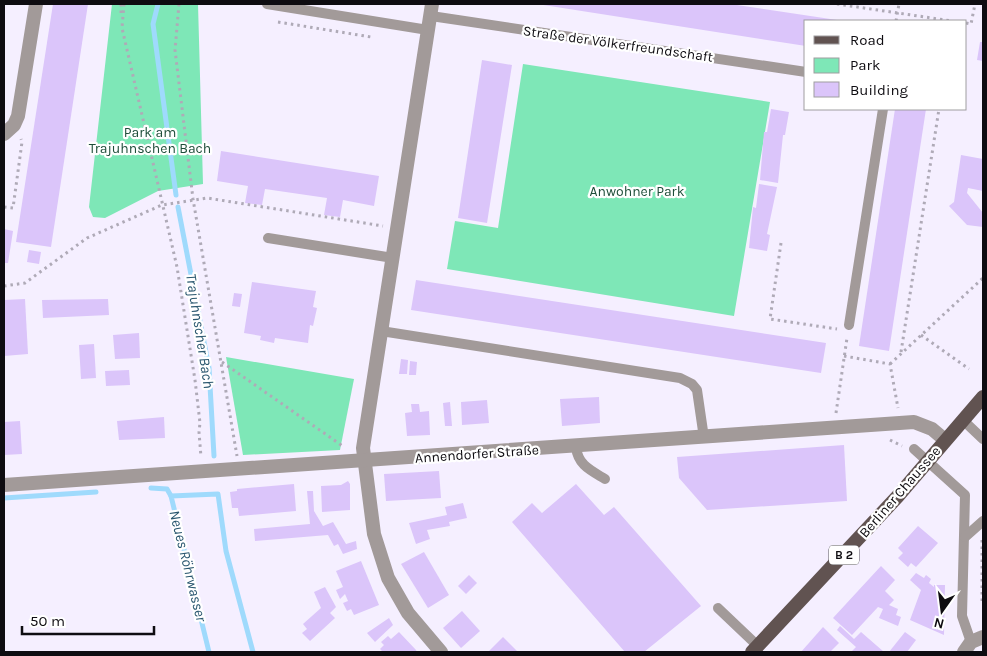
<svg xmlns="http://www.w3.org/2000/svg" width="987" height="656" viewBox="0 0 987 656" font-family="Karla,sans-serif">
  <rect width="100%" height="100%" fill="#f5efff"/>
  <g fill="#7ee7b7">
    <path d="M112,4H198L203,184L158,191L105,218L93,217L89,207Z"/>
    <path d="M523,64L770,102L734,316L447,269L455,221L498,228Z"/>
    <path d="M226,357L354,379L340,450L243,455Z"/>
  </g>
  <g fill="none" stroke-linecap="round" stroke-linejoin="round">
    <g stroke="#9fdafc" stroke-width="5">
      <path d="M158,4L153,24L176,195"/>
      <path d="M178,207L209,368L214,456"/>
      <path d="M151,488L167,489L171,496"/>
      <path d="M4,498L96,492"/>
      <path d="M209,652L171,496L218,494L226,551L253,652"/>
    </g>
  </g>
  <g fill="#dbc5fa">
    <path d="M53,4H88L51,247L16,242Z"/>
    <path d="M537,4H730L837,20L806,21V46Z"/>
    <path d="M980,42H983V61L977,60Z"/>
    <path d="M482,60L512,65L487,223L458,218Z"/>
    <path d="M771,109L789,112L785,135H783L778,183L760,180L764,132H767Z"/>
    <path d="M895,109H926L889,351L859,346Z"/>
    <path d="M221,151L379,176L374,206L343,200L340,217L324,215L327,198L265,189L262,205L245,203L248,186L217,181Z"/>
    <path d="M961,155L983,159V191L968,188L967,193L983,213V227L967,225L949,206L954,202Z"/>
    <path d="M759,184L777,187L767,234L770,235L767,251L749,248L753,207L756,208Z"/>
    <path d="M4,229L13,231L8,263H4Z"/>
    <path d="M29,250L41,252L39,264L27,262Z"/>
    <path d="M416,280L826,343L821,373L411,310Z"/>
    <path d="M252,282L316,291L313,307L317,308L313,326L310,325L308,343L275,338L274,343L260,340L261,336L244,333Z"/>
    <path d="M234,293L242,294L240,307L232,306Z"/>
    <path d="M25,299L28,354L4,356V300Z"/>
    <path d="M108,299L109,315L43,318L42,300Z"/>
    <path d="M139,333L140,358L115,359L113,335Z"/>
    <path d="M94,344L96,378L81,379L79,345Z"/>
    <path d="M401,359L408,360L407,374H399Z"/>
    <path d="M410,361L417,362L416,375H409Z"/>
    <path d="M129,370L130,385L106,386L105,371Z"/>
    <path d="M599,397L600,423L562,426L560,399Z"/>
    <path d="M487,400L489,423L462,425L461,402Z"/>
    <path d="M450,402L452,426H445L443,403Z"/>
    <path d="M411,404H419L420,412L429,411L430,435L407,436L405,413L412,412Z"/>
    <path d="M164,417L165,438L119,440L117,421Z"/>
    <path d="M20,421L22,454L4,455V422Z"/>
    <path d="M844,445L847,501L707,510L679,478L677,457Z"/>
    <path d="M439,471L441,498L386,501L384,474Z"/>
    <path d="M348,481L350,484V510L322,512L321,486L341,485Z"/>
    <path d="M294,484L296,511L239,516L238,508H232L230,492L237,491V489Z"/>
    <path d="M576,484L604,515L614,507L701,606L644,652H625L512,522L532,503L542,513Z"/>
    <path d="M307,491H313L314,511L323,526L333,522L346,544L356,541L357,549L343,554L338,544L334,546L328,535L255,541L254,529L310,524Z"/>
    <path d="M463,503L467,518L449,522L450,526L427,530L430,539L416,544L409,523L447,515L445,507Z"/>
    <path d="M918,526L938,543L916,567L911,563L908,567L898,558L903,553L898,548Z"/>
    <path d="M424,552L449,595L428,608L401,564Z"/>
    <path d="M361,561L379,605L354,615L351,609L347,611L343,603L348,601L345,594L340,599L336,590L343,587L336,571Z"/>
    <path d="M881,566L895,580L885,591L894,600L889,605L898,609L896,615L901,617L898,626L879,618L883,609L878,607L852,635L833,618Z"/>
    <path d="M916,573L924,578L926,575L931,579L929,583L934,587V585H945L944,635L910,620L921,590L910,580Z"/>
    <path d="M469,575L477,583L466,594L458,586Z"/>
    <path d="M325,587L336,607L330,613L335,618L310,641L302,633L307,629L303,624L321,608L314,592Z"/>
    <path d="M462,611L480,631L461,648L443,628Z"/>
    <path d="M389,618L393,625L375,642L367,633Z"/>
    <path d="M840,626L854,639L861,632L884,652H851L856,647L837,630Z"/>
    <path d="M823,627L839,643L830,652H801Z"/>
    <path d="M399,632L416,650L417,652H383L380,649L384,645L381,642L388,636L391,639Z"/>
    <path d="M905,632L916,640L907,652H889Z"/>
    <path d="M503,637L518,652H488Z"/>
  </g>
  <g fill="none" stroke-linecap="round" stroke-linejoin="round">
    <g stroke="#afaab7" stroke-width="3" stroke-dasharray="2.5 4" stroke-linecap="butt">
      <path d="M121,4V13"/>
      <path d="M124,4L122,28L177,267L195,380L200,423L199,432L201,457"/>
      <path d="M179,4L175,50L193,199L237,456"/>
      <path d="M837,4L952,21"/>
      <path d="M896,21L899,4"/>
      <path d="M278,22L371,37"/>
      <path d="M966,23L971,24L975,4"/>
      <path d="M4,207L13,208L22,142L21,139"/>
      <path d="M781,243L770,319L837,329"/>
      <path d="M4,286L25,283L87,238L162,205L207,198L383,226"/>
      <path d="M921,335L969,369"/>
      <path d="M901,352L939,109"/>
      <path d="M844,356L890,364L898,408"/>
      <path d="M222,362L344,447"/>
      <path d="M890,364L983,278"/>
      <path d="M836,413L847,338"/>
      <path d="M890,440L902,446"/>
      <path d="M982,601V540"/>
    </g>
    <g stroke="#a29a99" stroke-width="10">
      <path d="M267,4L428,30"/>
      <path d="M431,16L806,72"/>
      <path d="M268,238L393,258"/>
      <path d="M849,325L883,109"/>
      <path d="M381,331L680,378L692,384L697,390L704,438"/>
      <path d="M963,420L983,439"/>
      <path d="M576,447C578,465 590,470 605,479"/>
      <path d="M914,449L965,495L962,616L971,642"/>
      <path d="M965,537L983,521"/>
      <path d="M718,608L758,646"/>
    </g>
    <g stroke="#a29a99" stroke-width="14">
      <path d="M432,4L363,448L374,534L388,578L408,613L441,652"/>
      <path d="M4,134L14,125L18,116L36,4"/>
      <path d="M4,485L914,422L932,429L945,440"/>
    </g>
    <path stroke="#a29a99" stroke-width="14" d="M964,652L971,642L983,637"/>
    <path stroke="#615351" stroke-width="14" d="M752,652L898,496L983,397"/>
  </g>
  <g text-anchor="middle" dominant-baseline="central" stroke-width="4.5" stroke-linejoin="round" paint-order="stroke">
    <rect fill="#fff" stroke="#565558" stroke-width="1" x="829" y="545.5" width="30" height="19" rx="4"/>
    <g font-size="12" font-weight="bold" fill="#0e0c11">
      <text x="844" y="555">B 2</text>
    </g>
    <g font-size="14" fill="#0e0c11" stroke="#fff">
      <text transform="translate(618 44) rotate(8)">Straße der Völkerfreundschaft</text>
      <text transform="translate(477 454) rotate(-4)">Annendorfer Straße</text>
      <text transform="translate(900 492) rotate(-49)">Berliner Chaussee</text>
    </g>
    <g font-size="14" fill="#1e4d39" stroke="#fff">
      <text x="150" y="132">Park am<tspan x="150" dy="16">Trajuhnschen Bach</tspan></text>
      <text x="637" y="191">Anwohner Park</text>
    </g>
    <g font-size="15" font-style="italic" fill="#2a576f" stroke="#fff">
      <text transform="translate(200 331) rotate(81)">Trajuhnscher Bach</text>
      <text transform="translate(188 566) rotate(76)">Neues Röhrwasser</text>
    </g>
  </g>
  <rect width="987" height="656" fill="none" stroke="#0e0c11" stroke-width="10"/>
  <rect x="804" y="20" width="162" height="90" fill="#ffffff" stroke="#9f9ea0"/>
  <rect x="814" y="36" width="25" height="8" fill="#615351" stroke="#9f9ea0"/>
  <text x="850" y="45" font-size="15" fill="#0e0c11">Road</text>
  <rect x="814" y="58" width="25" height="15" fill="#7ee7b7" stroke="#9f9ea0"/>
  <text x="850" y="70" font-size="15" fill="#0e0c11">Park</text>
  <rect x="814" y="82" width="25" height="15" fill="#dbc5fa" stroke="#9f9ea0"/>
  <text x="850" y="95" font-size="15" fill="#0e0c11">Building</text>
  <g transform="translate(942 611) rotate(194)" stroke="#ffffff" stroke-width="4" paint-order="stroke">
  <path d="M0-4L9 19L0 12L-9 19Z" fill="#0e0c11"/>
  <text y="-8" font-size="14" font-weight="bold" text-anchor="middle" fill="#0e0c11">N</text>
  </g>
  <path d="M22 626v8h132v-8" fill="none" stroke="#0e0c11" stroke-width="2.5"/>
  <text x="30" y="626" font-size="15" fill="#0e0c11" stroke="#ffffff" stroke-width="4" paint-order="stroke">50 m</text>
</svg>
